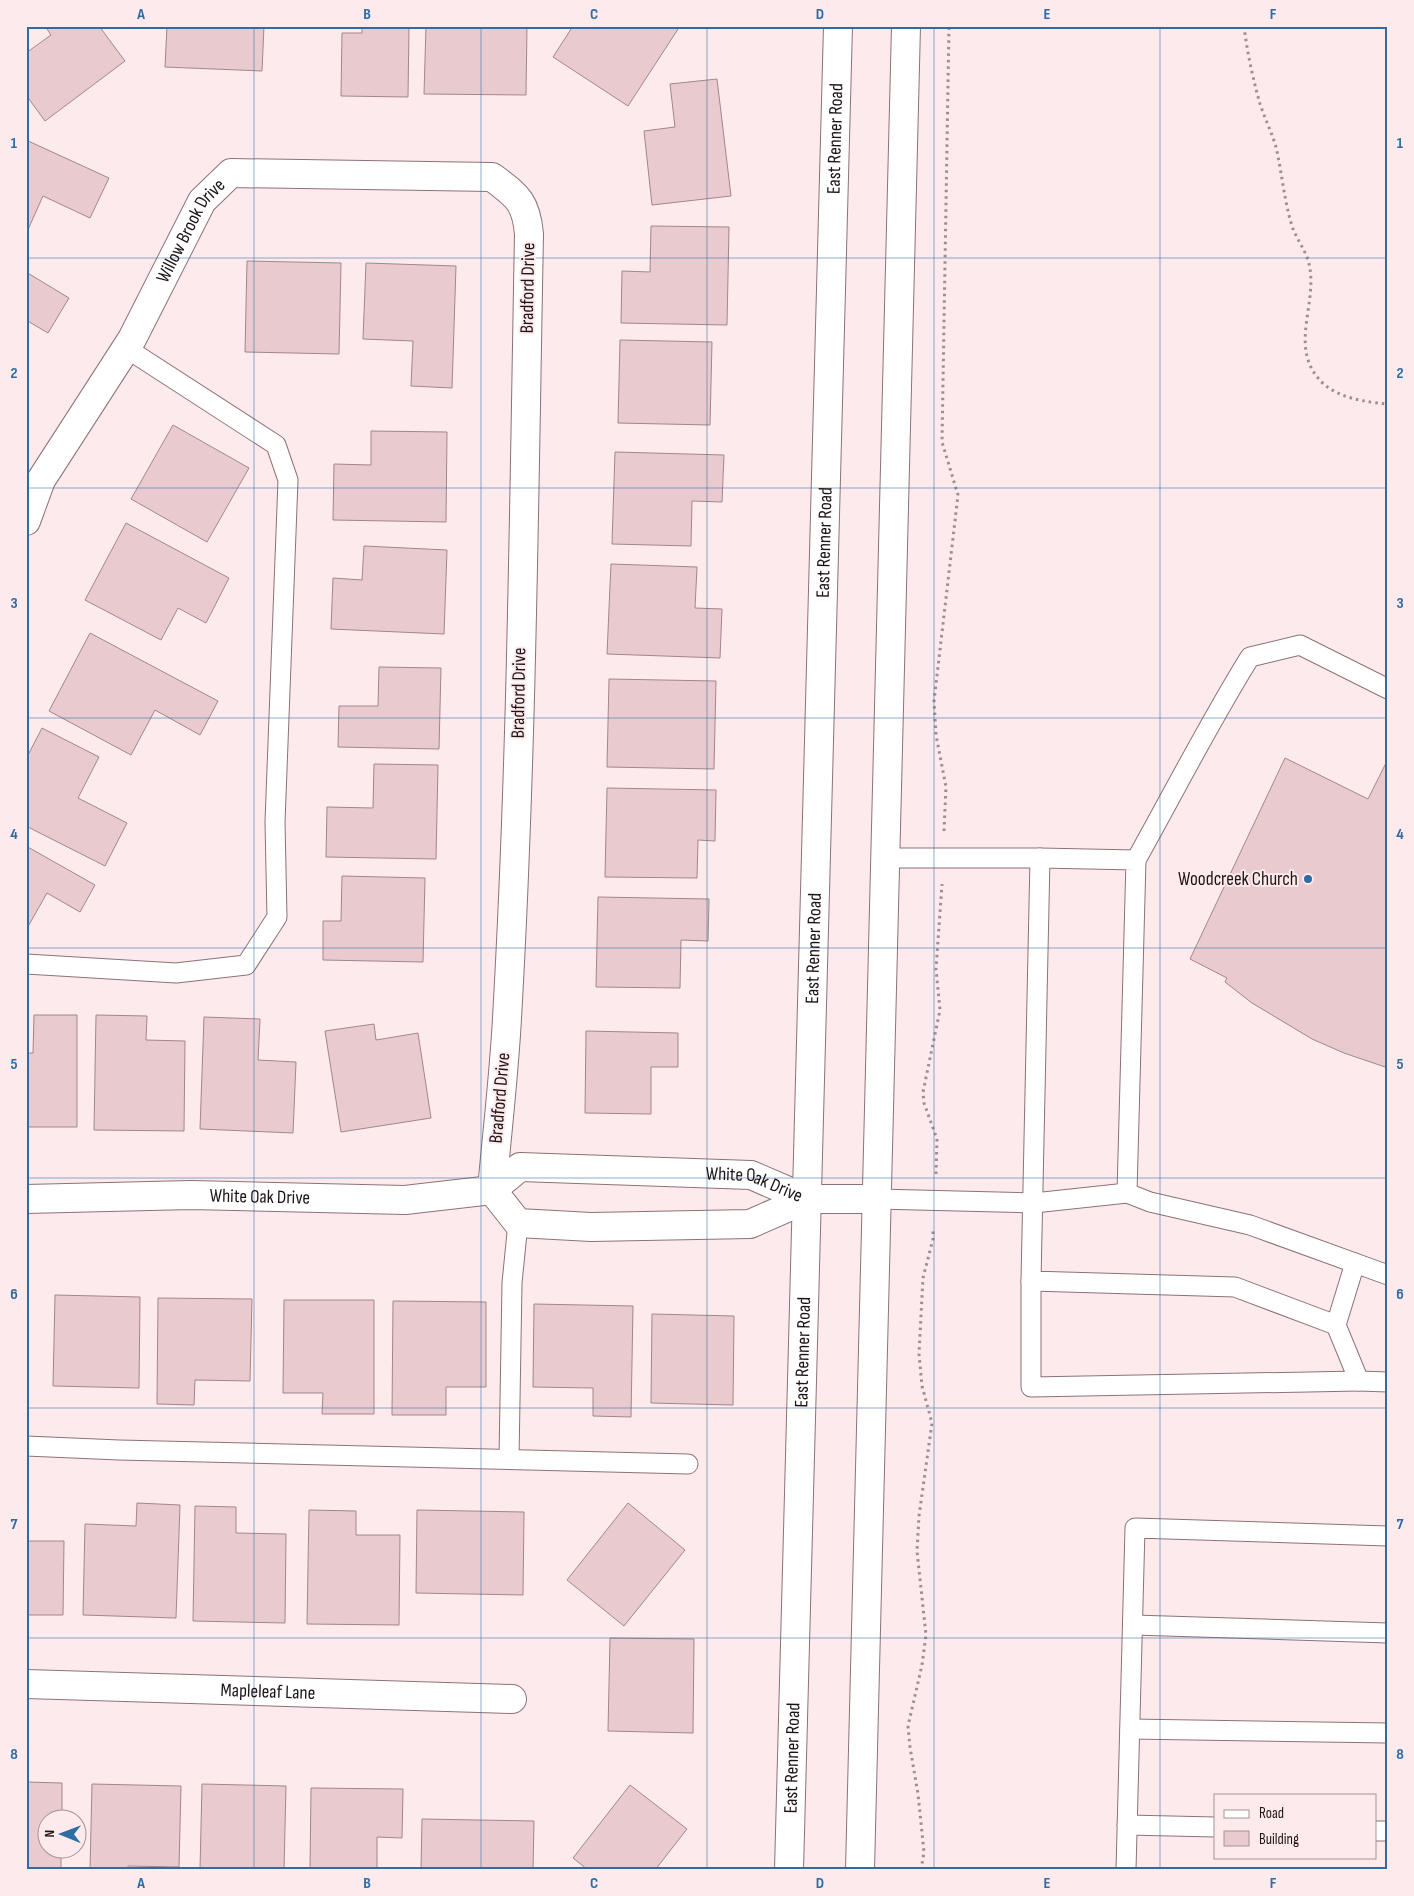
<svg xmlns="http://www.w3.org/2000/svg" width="1414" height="1896" viewBox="0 0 1414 1896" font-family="'Sofia Sans Condensed',sans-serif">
  <rect width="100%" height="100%" fill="#fdeaec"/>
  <g fill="#e9cbcf" stroke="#a2878a">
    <path d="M45,26H99L125,61L45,121L26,95V53L51,35Z"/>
    <path d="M167,26H264L262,71L165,67Z"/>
    <path d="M362,26H409L408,97L341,96L342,33H362Z"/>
    <path d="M426,26H527L526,95L424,94Z"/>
    <path d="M573,26H680L628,106L553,57Z"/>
    <path d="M717,79L731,196L652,205L644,131L675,127L670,84Z"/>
    <path d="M26,140L109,178L90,218L43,196L26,234Z"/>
    <path d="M651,226L729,227L727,325L621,323L622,271L650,272Z"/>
    <path d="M247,261L341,263L339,354L245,352Z"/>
    <path d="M366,263L456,266L452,388L411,386L413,341L363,339Z"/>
    <path d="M26,272L69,298L48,333L26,320Z"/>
    <path d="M620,340L712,342L710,425L618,423Z"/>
    <path d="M173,425L249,468L207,542L131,499Z"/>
    <path d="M371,431L447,432L446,522L333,520L334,464L371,465Z"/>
    <path d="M615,452L724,455L722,502L692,501L691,546L612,544Z"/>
    <path d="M126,523L229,578L206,623L178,608L161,640L85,600Z"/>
    <path d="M364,546L447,550L444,634L331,629L333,578L362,580Z"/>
    <path d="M611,564L697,567L695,608L722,609L720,658L607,654Z"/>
    <path d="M90,633L218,701L200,735L155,710L131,755L49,711Z"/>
    <path d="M379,667L441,668L439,749L338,747L339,706H378Z"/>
    <path d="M609,679L716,681L714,769L607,767Z"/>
    <path d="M42,728L99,757L78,798L127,823L105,866L26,826V759Z"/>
    <path d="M1285,758L1368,799L1388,759V1068L1344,1053L1312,1039L1252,1003L1225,982L1227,978L1190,959Z"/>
    <path d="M374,764L438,765L436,859L326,857L327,807L373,808Z"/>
    <path d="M607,788L716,790L715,841L698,840L697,878L605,877Z"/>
    <path d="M26,846L95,885L80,912L47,893L26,930Z"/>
    <path d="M342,876L425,878L423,962L323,960V921H341Z"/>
    <path d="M598,897L709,899L708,941L681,940L680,988L596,987Z"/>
    <path d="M34,1015H77V1127H26V1053H33Z"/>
    <path d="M96,1015L147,1016L146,1040L185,1041L184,1131L94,1130Z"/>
    <path d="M204,1017L260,1019L258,1060L296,1062L293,1133L200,1129Z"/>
    <path d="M374,1024L376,1040L418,1033L431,1118L341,1132L325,1031Z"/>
    <path d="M586,1031L678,1033V1067H651V1114L585,1113Z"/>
    <path d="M55,1295L140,1297L139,1388L53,1386Z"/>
    <path d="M158,1298L252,1299L250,1381L195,1380L194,1405L157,1404Z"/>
    <path d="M284,1300H374V1414H322L323,1393H283Z"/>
    <path d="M393,1301L486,1302V1387H446V1415H392Z"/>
    <path d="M534,1304L633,1306L631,1417L593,1416V1388L533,1387Z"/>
    <path d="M652,1314L734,1316L733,1405L651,1403Z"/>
    <path d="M26,1501H28L27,1541H64L63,1615H26Z"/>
    <path d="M137,1503L180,1505L176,1618L83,1615L85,1524L136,1526Z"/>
    <path d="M628,1503L685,1550L624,1626L567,1580Z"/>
    <path d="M195,1506L236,1507V1533L286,1534L285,1623L193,1621Z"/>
    <path d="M309,1510L356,1511V1535H400L399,1625L307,1624Z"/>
    <path d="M417,1510L524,1512L523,1595L416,1593Z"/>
    <path d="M610,1638L694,1639L693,1733L608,1731Z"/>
    <path d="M26,1782L62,1783V1818H48V1848H61V1870H26Z"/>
    <path d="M92,1784L181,1786L179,1867L128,1866V1870H90Z"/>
    <path d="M202,1784L286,1786L284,1870H200Z"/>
    <path d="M630,1785L687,1829L655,1870H588L573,1858Z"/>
    <path d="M311,1788L403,1789L402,1838L377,1837V1868H400V1870H310Z"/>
    <path d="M422,1819L534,1821L533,1870H421Z"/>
  </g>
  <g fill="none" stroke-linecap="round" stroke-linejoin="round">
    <g stroke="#8d7275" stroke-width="21">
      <g id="service">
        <path d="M885,858H1040L1031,1281L1235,1287L1336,1325L1359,1381L1388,1382"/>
        <path d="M1040,858L1136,860L1127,1193"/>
        <path d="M1136,860C1174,792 1209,723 1250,657L1300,645L1388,689"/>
        <path d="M26,964L176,973L246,965L277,917L275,822L288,480L276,445L126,348"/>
        <path d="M877,1199L1034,1203L1127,1193L1150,1202L1250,1225L1388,1275"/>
        <path d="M1031,1281V1387L1359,1381"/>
        <path d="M1336,1325L1355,1263"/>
        <path d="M26,1446L119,1450L688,1464"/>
        <path d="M509,1459L512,1283L518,1223"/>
        <path d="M1133,1625L1388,1633"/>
        <path d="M1130,1729L1388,1733"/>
        <path d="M1127,1825L1215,1827"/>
        <path d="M1375,1831H1388"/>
        <path d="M1126,1870L1135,1528L1388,1536"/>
      </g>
    </g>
    <g stroke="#8d7275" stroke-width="30">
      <g id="minor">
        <path id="s1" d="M26,521L41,480L132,339L202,201L231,173L492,177C517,196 526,201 529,234C524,495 522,757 507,1018C504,1075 497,1133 492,1190"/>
        <path d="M492,1190L518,1223L591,1227L750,1224L807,1199"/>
        <path id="s2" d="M26,1199L191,1195L405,1200L492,1190L520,1167L751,1175L807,1199"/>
        <path id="s3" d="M26,1684L512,1699"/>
      </g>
    </g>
    <g stroke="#8d7275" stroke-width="30">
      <g id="secondary">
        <path d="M807,1199H877"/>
        <path id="s4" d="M789,1870L838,26"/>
        <path d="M860,1870L906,26"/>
      </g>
    </g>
    <g stroke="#9d8e90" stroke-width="3" stroke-dasharray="2.5 4" stroke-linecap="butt">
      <path d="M1244,26C1247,52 1253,79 1260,104C1265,119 1272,133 1276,147C1282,173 1284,200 1292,226C1296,238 1304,248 1308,260C1320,300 1289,343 1318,378C1334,398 1365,402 1388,404"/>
      <path d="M944,831L946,787L936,735L934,701L958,495L942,442L949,26"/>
      <path d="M936,1174L937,1139L924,1103L923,1092L940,1010L936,969L942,884"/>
      <path d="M921,1870L924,1852L918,1794L910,1747L908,1726L922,1665L926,1635L917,1551L919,1516L932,1423L922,1386L919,1354L923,1278L933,1239V1228"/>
    </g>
    <use href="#service" stroke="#fff" stroke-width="19"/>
    <use href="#minor" stroke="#fff" stroke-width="28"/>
    <use href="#secondary" stroke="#fff" stroke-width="28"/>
  </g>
  <path fill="none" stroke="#2f6ca4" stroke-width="1" stroke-opacity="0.55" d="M254,26V1870M481,26V1870M707,26V1870M934,26V1870M1160,26V1870M26,258H1388M26,488H1388M26,718H1388M26,948H1388M26,1178H1388M26,1408H1388M26,1638H1388"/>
  <circle fill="#2f6ca4" stroke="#fdeaec" stroke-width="2" cx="1308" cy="879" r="5"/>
  <g text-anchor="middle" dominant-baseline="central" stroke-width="4" stroke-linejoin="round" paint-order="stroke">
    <g font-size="19" fill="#1e1415" stroke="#fdeaec">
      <text stroke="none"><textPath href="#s4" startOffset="1732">East Renner Road</textPath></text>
      <text stroke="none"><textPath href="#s1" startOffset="335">Willow Brook Drive</textPath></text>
      <text transform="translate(528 288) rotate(-89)">Bradford Drive</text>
      <text stroke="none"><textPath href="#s4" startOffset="1328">East Renner Road</textPath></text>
      <text transform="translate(519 693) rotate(-89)">Bradford Drive</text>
      <text stroke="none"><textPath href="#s4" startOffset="922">East Renner Road</textPath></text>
      <text transform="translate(500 1098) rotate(-85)">Bradford Drive</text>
      <text stroke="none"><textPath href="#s2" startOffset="739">White Oak Drive</textPath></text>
      <text stroke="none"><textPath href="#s2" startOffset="234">White Oak Drive</textPath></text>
      <text stroke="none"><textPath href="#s4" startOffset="518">East Renner Road</textPath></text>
      <text stroke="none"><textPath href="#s3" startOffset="242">Mapleleaf Lane</textPath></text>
      <text stroke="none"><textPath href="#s4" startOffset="112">East Renner Road</textPath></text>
    </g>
    <g font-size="19" fill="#1e1415" stroke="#fdeaec" text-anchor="end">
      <text x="1298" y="879">Woodcreek Church</text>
    </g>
  </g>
  <rect width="1414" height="1896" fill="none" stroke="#fdeaec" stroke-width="55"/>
  <rect x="1214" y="1794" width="162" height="65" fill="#fdeaec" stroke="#a49496"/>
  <rect x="1224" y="1810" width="25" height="8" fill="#ffffff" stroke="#a49496"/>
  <text x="1259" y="1818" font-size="15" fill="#1e1415">Road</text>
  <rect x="1224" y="1831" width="25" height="15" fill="#e9cbcf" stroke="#a49496"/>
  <text x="1259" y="1844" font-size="15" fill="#1e1415">Building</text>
  <g transform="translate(62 1834) rotate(271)"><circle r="24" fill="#fdeaec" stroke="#a49496"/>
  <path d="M0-4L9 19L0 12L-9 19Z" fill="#2f6ca4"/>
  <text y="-8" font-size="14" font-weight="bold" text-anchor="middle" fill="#1e1415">N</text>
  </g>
  <rect x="28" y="28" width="1358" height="1840" fill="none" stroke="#2f6ca4" stroke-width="2"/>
  <g font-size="16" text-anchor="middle" font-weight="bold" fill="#2f6ca4">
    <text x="141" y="19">A</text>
    <text x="367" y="19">B</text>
    <text x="594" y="19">C</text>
    <text x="820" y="19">D</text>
    <text x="1047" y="19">E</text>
    <text x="1273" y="19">F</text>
    <text x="14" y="148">1</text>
    <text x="1400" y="148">1</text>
    <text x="14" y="378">2</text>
    <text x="1400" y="378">2</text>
    <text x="14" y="608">3</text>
    <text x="1400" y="608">3</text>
    <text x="14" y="839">4</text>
    <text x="1400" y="839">4</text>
    <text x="14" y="1069">5</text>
    <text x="1400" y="1069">5</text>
    <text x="14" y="1299">6</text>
    <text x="1400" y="1299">6</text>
    <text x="14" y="1529">7</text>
    <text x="1400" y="1529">7</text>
    <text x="14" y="1759">8</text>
    <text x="1400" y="1759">8</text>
    <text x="141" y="1888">A</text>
    <text x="367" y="1888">B</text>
    <text x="594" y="1888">C</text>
    <text x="820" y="1888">D</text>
    <text x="1047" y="1888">E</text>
    <text x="1273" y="1888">F</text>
  </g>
</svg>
